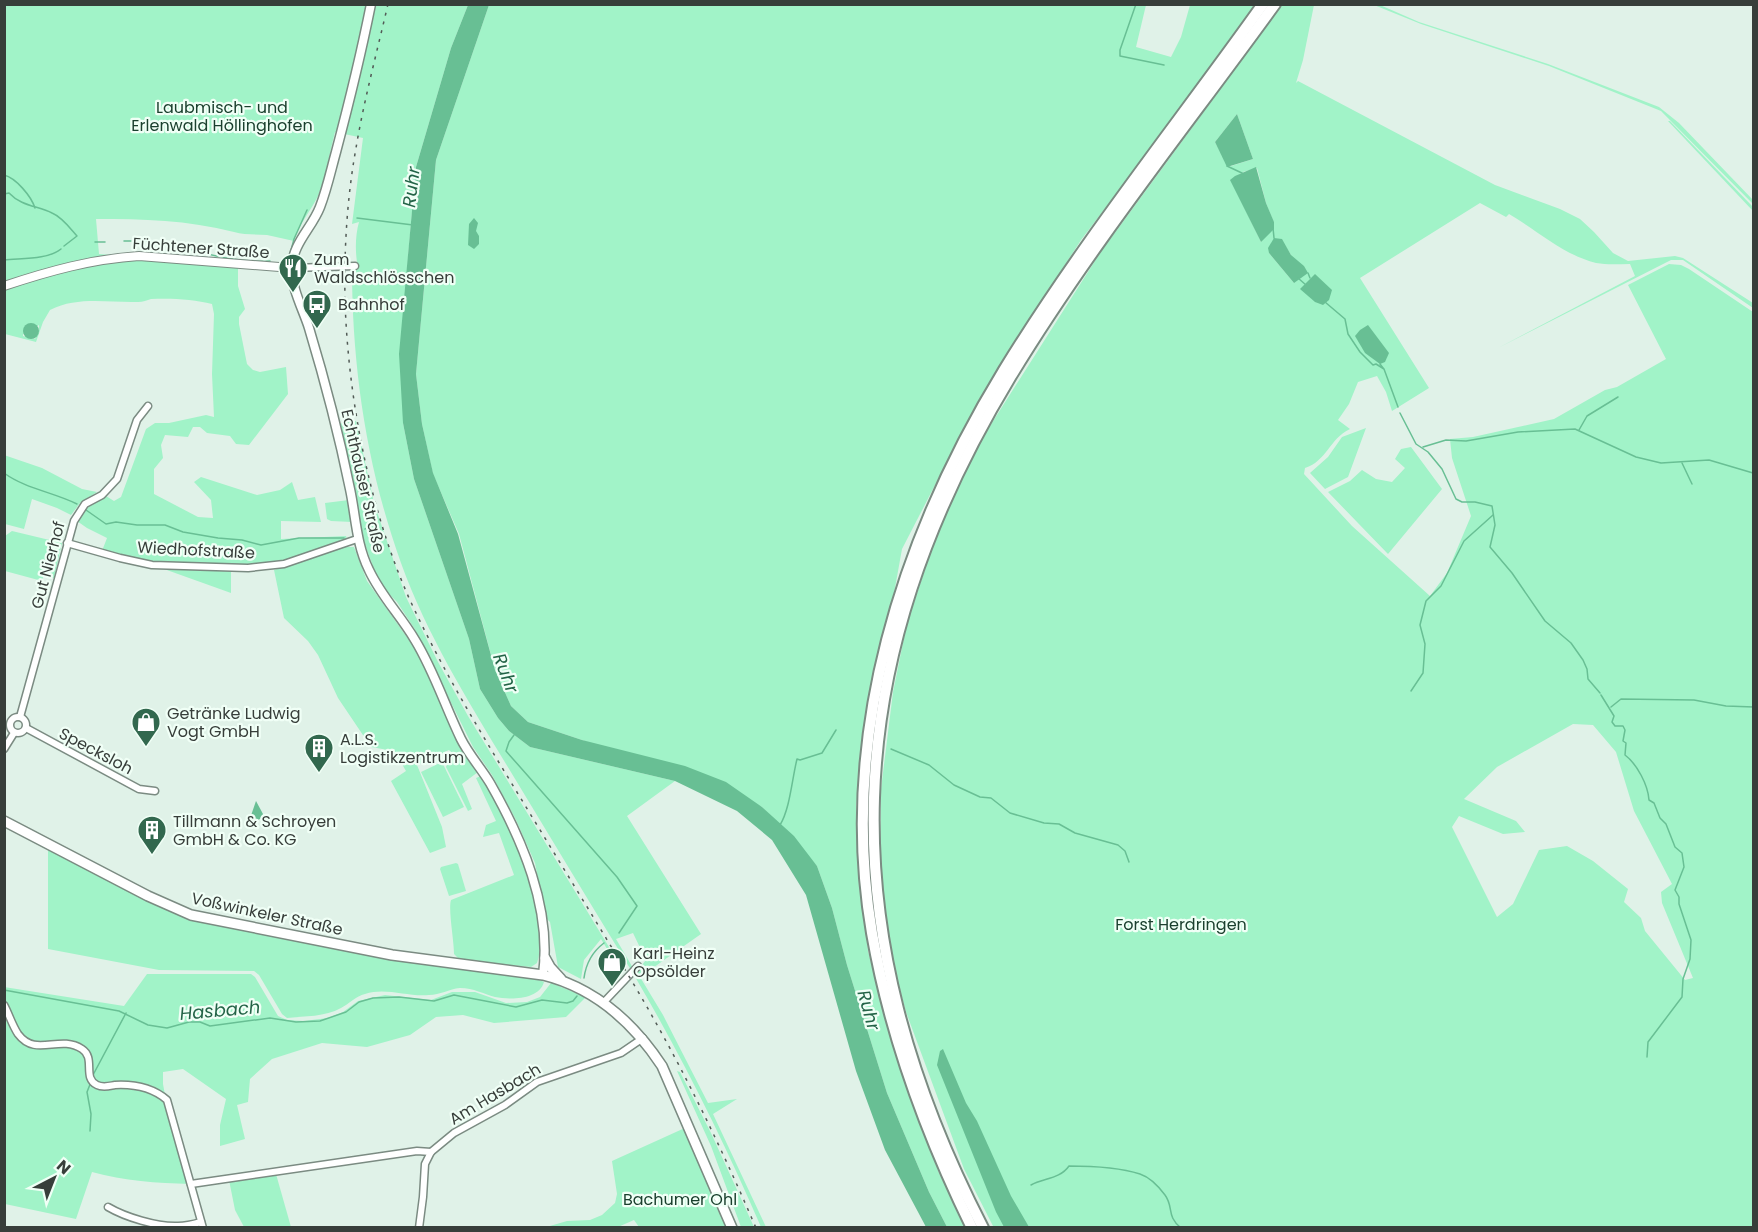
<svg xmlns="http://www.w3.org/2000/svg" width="1758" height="1232" viewBox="0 0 1758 1232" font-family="Poppins,sans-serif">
  <rect width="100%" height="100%" fill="#e0f2e8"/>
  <g fill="#a1f3c8" fill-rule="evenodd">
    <path d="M5,5H468L451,48L416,167L408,257L403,423L414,479L469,639L480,689L498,718L509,731L530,747L675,781L627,816L701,934L640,977L663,1015L708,1103L737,1099L713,1114L766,1227H761C724,1141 682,1057 634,975L646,960L633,933L616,939L633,968L631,970C589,902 548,833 506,764C467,699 427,635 401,563C367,468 352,369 352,268L358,267C355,254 355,236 359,222L352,224L363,138L335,132C330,151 326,177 318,196C311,211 298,225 294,241C285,239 276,237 267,235C256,234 244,235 234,232C187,220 143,219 96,219L99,254L238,265V286L245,309L239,317V324L247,364L253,370L260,372L286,367L288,394L249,445L236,444L230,436L207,433L200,427H193L188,437L165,435L161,445L163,458L154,469V494L198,517L213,518L211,500L194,482L201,477L257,495L280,490L292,482L298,500L315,497L321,522L281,521V539L346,536L347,539L342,543L273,565L261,566L148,562L102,551L107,538L87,528L77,521C88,502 91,507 106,496L114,501L121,497L146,429L155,423H169L206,415L214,417L212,374L214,314L212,304C194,299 170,298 151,299C147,300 143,302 138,302C108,303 78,296 50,310L43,322L36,342L5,334ZM39,325V331L35,339L23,336V334Z"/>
    <path d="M489,5H1146L1136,47L1171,57L1181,37L1190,5H1256L1203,80L1081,240L980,398L902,549L856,805L868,951L895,1053L939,1173L967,1227H947L929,1192L887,1093L847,965L832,908L817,866L762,807L582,740L528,722L511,706L495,670L459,534L433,474L422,424L416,374L436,160Z"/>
    <path d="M1282,5H1314L1303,60L1296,83L1298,81L1495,185L1560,209L1580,219L1594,232L1613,253L1628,261L1675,256L1683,258L1753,303V308L1683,260H1671L1498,348L1635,276L1630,264C1619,264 1607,265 1596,263C1562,254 1538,231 1509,214L1506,217L1480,203L1360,278L1429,388L1392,411L1386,392L1377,376L1358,382L1349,404L1338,420L1350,429C1329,439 1327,461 1305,468L1304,474L1352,526L1430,596L1447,573L1471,516L1452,458L1450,439L1473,437L1554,419L1605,390L1617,387L1666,359L1628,285L1669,264L1681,265L1689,269L1753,312V1227L994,1228L964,1169L906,1012L888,946L880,876L881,789L893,692L907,623L946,507L981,440L1100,253ZM1237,114L1253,159L1228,167L1215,142ZM1257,168L1266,203L1274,223L1261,242L1231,180L1243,172ZM1281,239L1291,255L1294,283L1269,253ZM1573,724L1593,725L1616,752L1634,811L1672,884L1661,892L1662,903L1693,978L1685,980L1645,931L1641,918L1624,902L1628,889L1593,861L1567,846L1539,850L1513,904L1497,917L1452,827L1459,816L1503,834L1525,832L1516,821L1464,799L1497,767Z"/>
    <path d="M1374,5H1380L1419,22L1548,64L1659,107L1679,123L1753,200V204L1661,111L1549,66L1421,24Z"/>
    <path d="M1668,121H1670L1753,207V211Z"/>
    <path d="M356,421L374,503L406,597L438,662L468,716L623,970L621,972L601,939L584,960L581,979L558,967L550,922L545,917L535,863L516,820L492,775L473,747L414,628L397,602L380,585L362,537L337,424Z"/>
    <path d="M1366,428L1348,477L1325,489L1310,473L1328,457L1342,437Z"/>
    <path d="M1411,447L1442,489L1388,554L1328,492L1350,481L1362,470L1376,479L1392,482L1405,468L1395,459L1401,449Z"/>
    <path d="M4,455L42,468L82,489L97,492L80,503L71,515L57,508L32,499L24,529L5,524Z"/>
    <path d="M349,500L352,522L331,521L327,519L325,503Z"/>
    <path d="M12,531L62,543L54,578L43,577L42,581L5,571V536Z"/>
    <path d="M343,547H354L367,581L416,650L461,746L478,772L462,784L472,809L468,811L446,767L451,752L449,750L417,765L442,827L446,847L430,853L391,781L406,771C394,750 395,751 371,747L338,698L318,655L308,641L284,618L274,570Z"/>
    <path d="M165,568L231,571V593L164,569Z"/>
    <path d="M442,762L464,807L443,817L421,772Z"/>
    <path d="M481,776C498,803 516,832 526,862C535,887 546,938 537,963L531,967L460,960L454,954C454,940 448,909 451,900L514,875L499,833L483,837L486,825L496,821L476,778Z"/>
    <path d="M48,849L190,920L394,959L538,979L544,982C539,1000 510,1000 495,997C483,994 474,988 460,988C449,989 440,995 429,995C407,997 386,987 365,994C356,996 349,1004 341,1008C325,1017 305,1016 287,1018L282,1014L259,975L254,971L159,970L48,949Z"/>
    <path d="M456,863L458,864L466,891L449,896L440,869L441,867Z"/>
    <path d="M147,974H251L255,977L278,1016L287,1020L304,1021L328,1018L343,1012L358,1001L385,995L431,1000L452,992H475L506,1003L527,1002L540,997L551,983L586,997L566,1017L494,1023L463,1015L436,1017L410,1035L367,1047L322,1043L272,1059L250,1079L248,1102L237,1105L245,1139L220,1146V1125L226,1099L183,1069L163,1072V1084L165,1095C147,1083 127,1081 105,1085V1090C128,1088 149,1088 167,1104L190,1184C157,1183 124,1181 92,1172L76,1219L5,1204L4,987L124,1006Z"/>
    <path d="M677,1071L680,1072L711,1133L754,1227H741L711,1146Z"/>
    <path d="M687,1127L729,1227H639L634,1220L618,1227L543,1228L567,1221L590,1220L602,1215L615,1203L617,1194L612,1161Z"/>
    <path d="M276,1174L291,1227H244L235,1210L229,1180Z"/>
  </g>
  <g fill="#68bf94">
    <path d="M468,5H489L436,160L416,374L422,424L433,473L458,534L495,670L511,706L528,722L582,740L685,766L726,782L762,807L794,836L817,866L832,908L847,965L887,1093L929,1192L947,1227H926L885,1150L856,1071L806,895L772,840L737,811L675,781L530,747L509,731L498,718L480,689L469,639L414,479L403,423L399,354L416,167L451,48Z"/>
    <path d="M1237,114L1253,159L1227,167L1215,142Z"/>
    <path d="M1256,167L1266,203L1274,222V229L1261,242L1230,180L1235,176Z"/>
    <path d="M474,218L478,223L476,231L479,236V244L474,249L468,245L469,224Z"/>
    <path d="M1274,238L1282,239L1291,255L1304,266L1308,273L1294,283L1269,253L1268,248Z"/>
    <path d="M1315,274L1332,290L1329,300L1323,305L1315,302L1300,289Z"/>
    <circle cx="31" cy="331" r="8"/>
    <path d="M1368,325L1389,353L1385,362L1380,364L1365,353L1355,336L1360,330Z"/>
    <path d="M256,801L263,814V817L247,827Z"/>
    <path d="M943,1049L966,1103L977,1121L1011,1196L1029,1227H1004L996,1212L937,1065L940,1051Z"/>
  </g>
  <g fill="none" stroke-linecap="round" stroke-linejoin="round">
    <g stroke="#68bf94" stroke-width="1.5">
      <path d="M1136,4L1120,50V56L1164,65"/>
      <path d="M1227,166L1244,174"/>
      <path d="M4,175C16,178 31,196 35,208"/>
      <path d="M4,194L9,193C21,206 38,206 52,213C62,217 70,228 77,236L64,246"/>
      <path d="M357,218L413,225"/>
      <path d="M1273,228L1274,238"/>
      <path d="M124,241H131"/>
      <path d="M144,241L164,242"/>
      <path d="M95,242H105"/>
      <path d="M174,244C203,254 238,263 270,261"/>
      <path d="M4,260C21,258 47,260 61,249"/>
      <path d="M282,262L289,258L294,239L307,210"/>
      <path d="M1308,273L1310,278"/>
      <path d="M1298,278L1306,285"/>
      <path d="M1325,302L1345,319L1348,334L1360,352L1373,365L1376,364L1384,369L1398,407"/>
      <path d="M1380,364L1383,368"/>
      <path d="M1400,413L1416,444L1428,452L1442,469L1456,499L1462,502H1475L1492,506L1495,525L1490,547L1512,573L1545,621L1571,643L1583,660L1587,669L1588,679L1600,693"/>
      <path d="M1579,430L1587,416L1618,397"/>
      <path d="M1423,447L1446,440L1466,441L1518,432L1575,429L1636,457L1661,463L1709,460L1753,473"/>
      <path d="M1682,463L1692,484"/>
      <path d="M4,473C26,489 53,492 77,504"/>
      <path d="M86,510L106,524L116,522L137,525H165L183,532L218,538L242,540L261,545L299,538H344"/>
      <path d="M365,529L376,521"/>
      <path d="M1411,691L1423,673L1425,644L1420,625L1426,601L1441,586L1464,541L1493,515"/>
      <path d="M1601,695L1614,716L1612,722L1615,726H1623L1625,730L1623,741L1626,743L1625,755C1637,764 1648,785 1649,800L1654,803L1660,818L1666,824L1675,847L1682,853L1684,867L1675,890L1679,897V904L1691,940L1690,959L1683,979L1682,997L1648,1042L1647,1057"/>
      <path d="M1611,707L1621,699L1694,700L1726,706L1754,707"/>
      <path d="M514,735L509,742L506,751L617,877L637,906L619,933"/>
      <path d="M891,749L929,765L954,785L980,797L991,798L1010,813L1044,823L1059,824L1075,833L1118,845L1125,851L1129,862"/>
      <path d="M780,825C790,809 792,779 797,759L800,760L822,753L836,730"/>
      <path d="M584,978C586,963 592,952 604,943"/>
      <path d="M4,990L119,1011L148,1025L167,1028L189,1022H200L210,1026L270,1018L296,1022L320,1021L346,1012L359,1002L373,998L399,997L434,1001L454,995L516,1007L542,1000L567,1003L573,1001L577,996"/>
      <path d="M93,1075L126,1013"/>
      <path d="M90,1131L91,1114L87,1092L91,1082"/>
      <path d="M1031,1185C1044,1178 1060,1179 1069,1166C1091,1166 1118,1167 1140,1174C1149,1177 1159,1187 1165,1195C1174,1207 1166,1216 1181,1228"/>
    </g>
    <g stroke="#7b8b82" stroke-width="9">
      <g id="minor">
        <path d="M292,268L355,266"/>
        <path d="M67,543L120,558L152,565L248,568L284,564L357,539"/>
        <circle cx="18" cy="725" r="8"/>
        <path d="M20,717L74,521L85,504L102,495L117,479L137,420L148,406"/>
        <path d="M26,728L139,789L155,791"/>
        <path d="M4,749L14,733"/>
        <path d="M604,1002L638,966"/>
        <path d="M4,1005C9,1014 12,1025 18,1034C36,1058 59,1034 82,1049C96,1058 82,1078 97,1085C103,1088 109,1086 115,1085C134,1084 153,1088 167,1100L203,1228"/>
        <path d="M191,1184L417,1151L431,1152"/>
        <path d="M108,1207C125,1217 157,1227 178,1226C186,1226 194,1224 201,1222"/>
        <path d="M419,1228L423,1197L425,1164L431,1152L454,1133L505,1105L537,1082L621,1053L643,1038"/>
      </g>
    </g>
    <g stroke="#7b8b82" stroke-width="10">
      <path id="tertiary" d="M4,286C49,271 92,259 139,256L292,268"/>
    </g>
    <g stroke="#7b8b82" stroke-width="11">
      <path id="secondary" d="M371,4C361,54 349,103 336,152C331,170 327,189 320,207C312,228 292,244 292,268C291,288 303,309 309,328C325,381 339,435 350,489C356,517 356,544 369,570C381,596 401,616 415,640C434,671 445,706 461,739C469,755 481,768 490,783C522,839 552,908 543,975"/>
    </g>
    <g stroke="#7b8b82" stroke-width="12">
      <g id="primary">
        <path d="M4,821L148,896L191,915L392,955L543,975C595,988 633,1022 662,1066L732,1228"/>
        <path d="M545,958L550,967L561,979"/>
      </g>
    </g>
    <g stroke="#7b8b82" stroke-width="14">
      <g id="motorway">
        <path d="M972,1228C926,1134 890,1036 872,933C838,736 902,537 1004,370C1082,243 1176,126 1263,4"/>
        <path d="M983,1228C829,928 837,664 1011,376C1090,246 1186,127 1275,4"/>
      </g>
    </g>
    <use href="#minor" stroke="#fff" stroke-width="6"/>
    <use href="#tertiary" stroke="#fff" stroke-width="8"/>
    <use href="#secondary" stroke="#fff" stroke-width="8"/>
    <use href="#primary" stroke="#fff" stroke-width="9"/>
    <use href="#motorway" stroke="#fff" stroke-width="10"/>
    <path stroke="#525b56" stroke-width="1.5" stroke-dasharray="3 6" stroke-linecap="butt" d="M388,4C377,52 364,100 356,148C347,198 344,249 345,300C348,398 369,508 409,598C438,661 473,720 509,779C549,845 590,911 630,978C678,1058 719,1142 756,1228"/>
  </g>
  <defs>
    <g id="restaurant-pin" transform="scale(1.5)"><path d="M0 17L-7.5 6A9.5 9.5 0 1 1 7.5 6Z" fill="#32684e" stroke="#f0fff6"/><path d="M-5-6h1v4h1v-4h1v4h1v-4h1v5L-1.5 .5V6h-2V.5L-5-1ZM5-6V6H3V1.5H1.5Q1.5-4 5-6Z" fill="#fff"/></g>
    <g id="bus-pin" transform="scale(1.5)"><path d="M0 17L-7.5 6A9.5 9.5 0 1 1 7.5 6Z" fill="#32684e" stroke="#f0fff6"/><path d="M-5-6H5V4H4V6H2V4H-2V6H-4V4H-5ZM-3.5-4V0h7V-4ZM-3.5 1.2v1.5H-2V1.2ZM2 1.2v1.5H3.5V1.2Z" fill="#fff"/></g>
    <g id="shop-pin" transform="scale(1.5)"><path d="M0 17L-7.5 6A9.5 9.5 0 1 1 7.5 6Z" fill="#32684e" stroke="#f0fff6"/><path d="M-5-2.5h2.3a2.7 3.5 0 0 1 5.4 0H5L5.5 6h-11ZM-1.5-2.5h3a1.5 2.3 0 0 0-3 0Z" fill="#fff"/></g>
    <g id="building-pin" transform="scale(1.5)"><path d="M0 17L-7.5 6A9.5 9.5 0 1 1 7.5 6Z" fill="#32684e" stroke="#f0fff6"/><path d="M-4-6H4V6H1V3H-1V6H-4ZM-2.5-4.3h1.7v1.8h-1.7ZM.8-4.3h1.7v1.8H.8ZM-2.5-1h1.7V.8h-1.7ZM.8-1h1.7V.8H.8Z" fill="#fff"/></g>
  </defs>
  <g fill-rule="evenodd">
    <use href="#restaurant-pin" x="293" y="268"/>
    <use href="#bus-pin" x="317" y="304"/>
    <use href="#shop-pin" x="146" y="722"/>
    <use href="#building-pin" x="319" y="748"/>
    <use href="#building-pin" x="152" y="830"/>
    <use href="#shop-pin" x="612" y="962"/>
  </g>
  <g text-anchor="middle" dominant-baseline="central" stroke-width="4.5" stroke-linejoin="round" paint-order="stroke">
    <g font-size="16" fill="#1a402e" stroke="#f0fff6">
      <text x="222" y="107">Laubmisch- und<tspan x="222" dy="18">Erlenwald Höllinghofen</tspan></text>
      <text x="1181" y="924">Forst Herdringen</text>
      <text x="680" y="1199">Bachumer Ohl</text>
    </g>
    <g font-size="16" fill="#373e3a" stroke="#f0fff6">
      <text transform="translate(201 248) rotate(4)">Füchtener Straße</text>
      <text transform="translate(363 481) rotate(77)">Echthauser Straße</text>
      <text transform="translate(196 550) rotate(3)">Wiedhofstraße</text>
      <text transform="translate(48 565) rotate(-75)">Gut Nierhof</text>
      <text transform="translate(96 751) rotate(28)">Specksloh</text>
      <text transform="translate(267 914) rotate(12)">Voßwinkeler Straße</text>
      <text transform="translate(495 1094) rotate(-31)">Am Hasbach</text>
    </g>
    <g font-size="16" fill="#373e3a" stroke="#f0fff6" text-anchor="start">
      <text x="314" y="259">Zum<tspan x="314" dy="18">Waldschlösschen</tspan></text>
      <text x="338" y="304">Bahnhof</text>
      <text x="167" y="713">Getränke Ludwig<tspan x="167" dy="18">Vogt GmbH</tspan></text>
      <text x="340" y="739">A.L.S.<tspan x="340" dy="18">Logistikzentrum</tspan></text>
      <text x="173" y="821">Tillmann &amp; Schroyen<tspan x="173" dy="18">GmbH &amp; Co. KG</tspan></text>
      <text x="633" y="953">Karl-Heinz<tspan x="633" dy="18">Opsölder</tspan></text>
    </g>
    <g font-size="18" font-style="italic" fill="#236447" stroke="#f0fff6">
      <text transform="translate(411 187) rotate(-83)">Ruhr</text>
      <text transform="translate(506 673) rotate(69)">Ruhr</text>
      <text transform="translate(220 1010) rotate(-5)">Hasbach</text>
      <text transform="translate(869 1010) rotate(74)">Ruhr</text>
    </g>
  </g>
  <rect width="1758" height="1232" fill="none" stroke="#373e3a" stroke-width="12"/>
  <g transform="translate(54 1178) rotate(42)" stroke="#f0fff6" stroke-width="4.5" paint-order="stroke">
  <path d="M0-4.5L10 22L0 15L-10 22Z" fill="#373e3a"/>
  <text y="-9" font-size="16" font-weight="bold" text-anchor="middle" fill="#373e3a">N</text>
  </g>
</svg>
